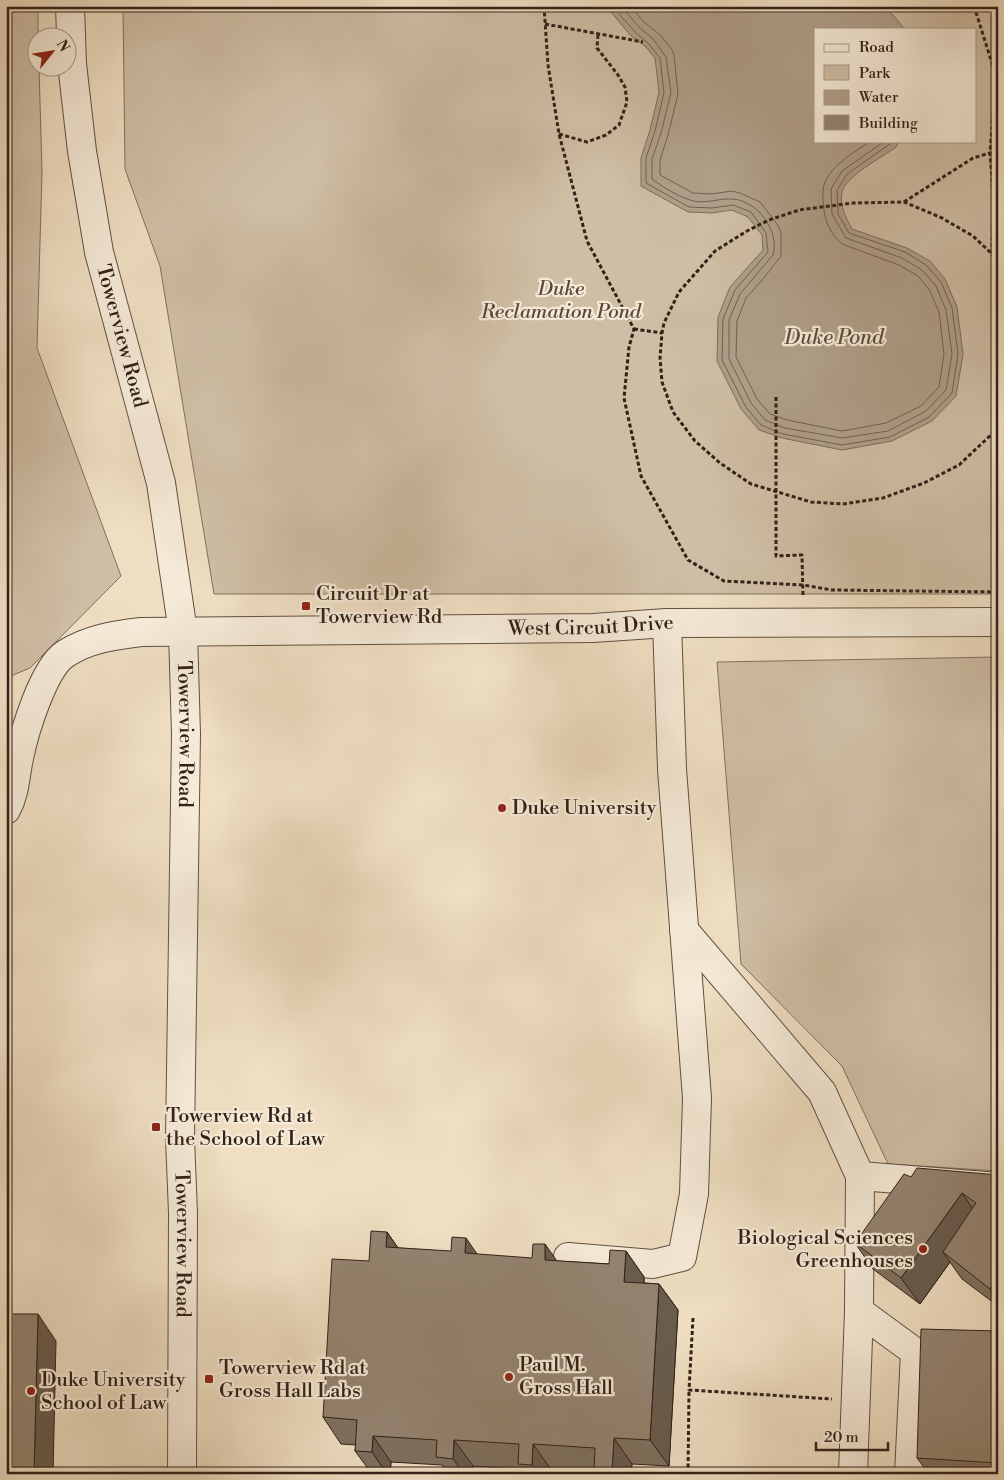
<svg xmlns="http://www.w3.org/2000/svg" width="1004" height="1480" viewBox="0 0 1004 1480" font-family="'Libre Bodoni',serif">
  <rect width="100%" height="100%" fill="#efdec2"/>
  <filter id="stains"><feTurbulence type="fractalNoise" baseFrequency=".004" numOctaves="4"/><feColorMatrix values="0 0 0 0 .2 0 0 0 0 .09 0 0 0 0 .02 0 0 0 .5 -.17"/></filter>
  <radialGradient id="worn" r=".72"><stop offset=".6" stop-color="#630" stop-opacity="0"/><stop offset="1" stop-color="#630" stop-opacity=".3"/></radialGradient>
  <g fill="#cfbea5" stroke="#80705e" fill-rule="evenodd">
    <path d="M6,6H38V68H39L42,172L37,348L121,576L30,668L6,678Z"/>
    <path d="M123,6H998V594H214L160,266L125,169ZM815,29H975V141H815Z"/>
    <path d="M998,657V1171L888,1164L842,1066L741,964L717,662Z"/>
  </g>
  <path fill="#af9e88" stroke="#7d6c5b" d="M606,6H885L905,29H815V141H900L895,148C882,157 845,177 842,192C839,205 846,218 852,229L907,248L930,261L945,279L957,307L963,354L956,396L932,421L892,441L842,450L782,438L759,430L741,409L717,361L718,317L730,287L763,250L762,235L748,217L732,210L712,213L688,212L641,186V158L650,130L659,92L655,58L645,46L631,36Z"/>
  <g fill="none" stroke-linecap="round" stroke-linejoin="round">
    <g stroke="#706050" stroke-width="1">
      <path d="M612,6L635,32L648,43L660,58L664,93L655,131L646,158V183L689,207L712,208L733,205L751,212L766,233L768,252L735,290L723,319L722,360L746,407L761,425L783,434L842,445L890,437L929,417L952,393L958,354L952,308L941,282L926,265L905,252L849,233L838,214L837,190L847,174L894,141"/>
      <path d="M621,6L639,27L653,39L666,57L671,93L661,133L652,159V179C663,187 677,196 690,200C703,205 719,198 732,199C757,200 780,231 773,255L740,294L729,320V359L751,403L765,420L785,428L842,438L888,431L926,411L946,390L952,354L946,310L936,286L922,270L902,258L846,238L832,214L831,189L842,171L885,141"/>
      <path d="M630,6L644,22L659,34L671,48L674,55L678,94L668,135L660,160V175L693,193L711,194L732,191L740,193L760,202L777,224L781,232V256L763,279L746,298L737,321L736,357L757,399L770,414L787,420L842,431L886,423L921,406L939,387L944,354L939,312L929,289L918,276L899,265L842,244C832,236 825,222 824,210C824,204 822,197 823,190C825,168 855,152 871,141"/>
    </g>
    <g stroke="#615042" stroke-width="30">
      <g id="minor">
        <path id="s1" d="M70,6L72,64L82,151L99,252L161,483L183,632L186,734L180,1138L183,1213L182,1474"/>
        <path id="s2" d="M6,810C15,794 15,777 19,758C24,733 43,669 65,654C88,639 115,635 141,632L593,628L667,623L998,622"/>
        <path d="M684,930L822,1092L860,1176L859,1311L853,1474"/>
        <path d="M860,1176L998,1187"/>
        <path d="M568,1257L653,1264L682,1257L694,1194L697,1098L672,769L667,623"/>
        <path d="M859,1311L915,1352L909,1474"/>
      </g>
    </g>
    <g stroke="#322118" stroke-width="3" stroke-dasharray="4 2.5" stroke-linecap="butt">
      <path d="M544,6L548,65L559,134L587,241L634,329L629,347L624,398L641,476L688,560L724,581L803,585L832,590L998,592"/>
      <path d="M974,6L996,76L990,153L994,203L992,254"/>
      <path d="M545,24L643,42"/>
      <path d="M559,134L587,142L606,135L619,125L627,102L625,87L618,75L597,48L598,35"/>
      <path d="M904,202L973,158L990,153L998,157"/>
      <path d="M998,263L992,254L973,236L942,218L904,202L853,203L799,210L769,220L747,231L715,251L679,292L664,323L662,333L660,358L662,382L673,412L695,441L720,463L751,484L811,502L843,504L883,498L924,483L959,465L994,432L998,426"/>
      <path d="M634,329L662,333"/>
      <path d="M776,397V556L802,555L803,597"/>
      <path d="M693,1318L689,1390L832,1399"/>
      <path d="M688,1474L689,1390"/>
    </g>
    <use href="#minor" stroke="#f5ead7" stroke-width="28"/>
  </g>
  <g fill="#7f7160" stroke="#322118">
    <path d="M998,1175V1306L962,1279L950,1262L920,1304L873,1269L855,1243L911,1177Z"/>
    <path d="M387,1232L398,1248L557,1261L609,1264L626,1251L644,1277V1283L659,1284L678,1310L669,1466L632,1464L631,1474H596L552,1471L551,1474H525L521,1469L473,1466L472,1474H448L442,1465L391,1462L390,1474H372L355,1451L356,1445L341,1444L323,1417L369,1261Z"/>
    <path d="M998,1331V1474H929L917,1458Z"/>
  </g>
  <g fill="#685c4e" stroke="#322118">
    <path d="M962,1193L980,1219L943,1252L950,1262L920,1304L901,1278Z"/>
    <path d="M387,1232L405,1258L386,1247Z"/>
    <path d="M466,1238L484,1264L465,1253Z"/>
    <path d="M545,1244L564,1271L545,1260Z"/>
    <path d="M626,1251L644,1277L643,1308L624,1282Z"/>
    <path d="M998,1278V1299L990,1289Z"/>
    <path d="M659,1284L678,1310L669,1466L650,1440Z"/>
    <path d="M38,1314L56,1341L53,1474H34Z"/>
    <path d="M373,1436L391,1462L390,1474H387L372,1452Z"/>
    <path d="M614,1438L632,1464L631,1474H613L612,1472Z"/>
    <path d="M454,1440L473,1466L472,1474H464L453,1459Z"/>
    <path d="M533,1444L552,1471L551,1474H538L532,1465Z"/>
  </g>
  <g fill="#948370" stroke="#322118">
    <path d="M917,1168L998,1175V1278L990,1289L943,1252L976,1203L962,1193L901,1278L855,1243L904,1174L911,1177Z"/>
    <path d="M371,1231L387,1232L386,1247L451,1251L452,1237L466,1238L465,1253L532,1258L533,1244H545V1260L609,1264L610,1250L626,1251L624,1282L659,1284L650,1440L614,1438L612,1472L594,1470L595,1448L533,1444L532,1465L518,1464L519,1444L454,1440L453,1459L436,1457L437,1440L373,1436L372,1452L355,1451L357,1420L323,1417L332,1259L369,1261Z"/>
    <path d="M6,1314H38L34,1474H6Z"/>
    <path d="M921,1329L998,1331V1463L917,1458Z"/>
  </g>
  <g fill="#8f2418" stroke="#f5ead7" stroke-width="2">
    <rect x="301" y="601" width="10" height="10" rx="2.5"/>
    <circle cx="502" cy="808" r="5"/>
    <rect x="151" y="1122" width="10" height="10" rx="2.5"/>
    <circle cx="923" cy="1249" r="5"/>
    <circle cx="509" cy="1377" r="5"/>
    <rect x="204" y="1374" width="10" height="10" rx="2.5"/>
    <circle cx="31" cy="1391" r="5"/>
  </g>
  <g text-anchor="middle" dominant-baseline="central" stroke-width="4.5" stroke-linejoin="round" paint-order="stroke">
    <g font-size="20" font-style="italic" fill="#59483b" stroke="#f5ead7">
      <text x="561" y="289">Duke<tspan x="561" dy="23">Reclamation Pond</tspan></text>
    </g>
    <g font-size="20" fill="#322118" stroke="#f5ead7">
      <text stroke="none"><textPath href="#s1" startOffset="335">Towerview Road</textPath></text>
      <text stroke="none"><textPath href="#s2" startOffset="699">West Circuit Drive</textPath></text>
      <text stroke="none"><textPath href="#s1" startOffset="740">Towerview Road</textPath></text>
      <text stroke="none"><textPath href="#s1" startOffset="1250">Towerview Road</textPath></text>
    </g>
    <g font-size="20" fill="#322118" stroke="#f5ead7" text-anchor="start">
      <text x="316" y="594">Circuit Dr at<tspan x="316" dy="23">Towerview Rd</tspan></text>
      <text x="512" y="808">Duke University</text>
      <text x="166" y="1116">Towerview Rd at<tspan x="166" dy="23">the School of Law</tspan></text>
      <text x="913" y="1238" text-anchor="end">Biological Sciences<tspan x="913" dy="23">Greenhouses</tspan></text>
      <text x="519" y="1365">Paul M.<tspan x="519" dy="23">Gross Hall</tspan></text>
      <text x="219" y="1368">Towerview Rd at<tspan x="219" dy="23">Gross Hall Labs</tspan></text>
      <text x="41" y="1380">Duke University<tspan x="41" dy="23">School of Law</tspan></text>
    </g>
    <g font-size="21" font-style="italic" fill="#5e4d3f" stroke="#f5ead7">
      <text x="834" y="338">Duke Pond</text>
    </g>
  </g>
  <rect width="1004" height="1480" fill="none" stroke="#efdec2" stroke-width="25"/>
  <rect x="8" y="8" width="989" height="1465" fill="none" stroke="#322118" stroke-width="2.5"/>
  <rect x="12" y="12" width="979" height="1455" fill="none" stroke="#322118"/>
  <rect x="814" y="28" width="162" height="115" fill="#f5ead7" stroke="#a79a8b"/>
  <rect x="824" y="44" width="25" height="8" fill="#f5ead7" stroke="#a79a8b"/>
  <text x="859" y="52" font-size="15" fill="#322118">Road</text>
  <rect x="824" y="65" width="25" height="15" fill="#cfbea5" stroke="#a79a8b"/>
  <text x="859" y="78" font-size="15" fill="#322118">Park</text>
  <rect x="824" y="90" width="25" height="15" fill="#af9e88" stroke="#a79a8b"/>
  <text x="859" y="102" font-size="15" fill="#322118">Water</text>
  <rect x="824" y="115" width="25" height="15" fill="#948370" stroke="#a79a8b"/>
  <text x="859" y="128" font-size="15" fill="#322118">Building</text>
  <g transform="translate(52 52) rotate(60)"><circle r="24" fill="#f5ead7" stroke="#a79a8b"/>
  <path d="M0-4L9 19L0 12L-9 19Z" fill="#8f2418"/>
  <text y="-8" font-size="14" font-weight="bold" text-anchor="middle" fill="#322118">N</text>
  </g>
  <path d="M816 1442v8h72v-8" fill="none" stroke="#322118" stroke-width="2.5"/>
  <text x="824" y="1442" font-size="15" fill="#322118" stroke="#f5ead7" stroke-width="4" paint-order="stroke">20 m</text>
  <rect width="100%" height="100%" filter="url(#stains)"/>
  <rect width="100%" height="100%" fill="url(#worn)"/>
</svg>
